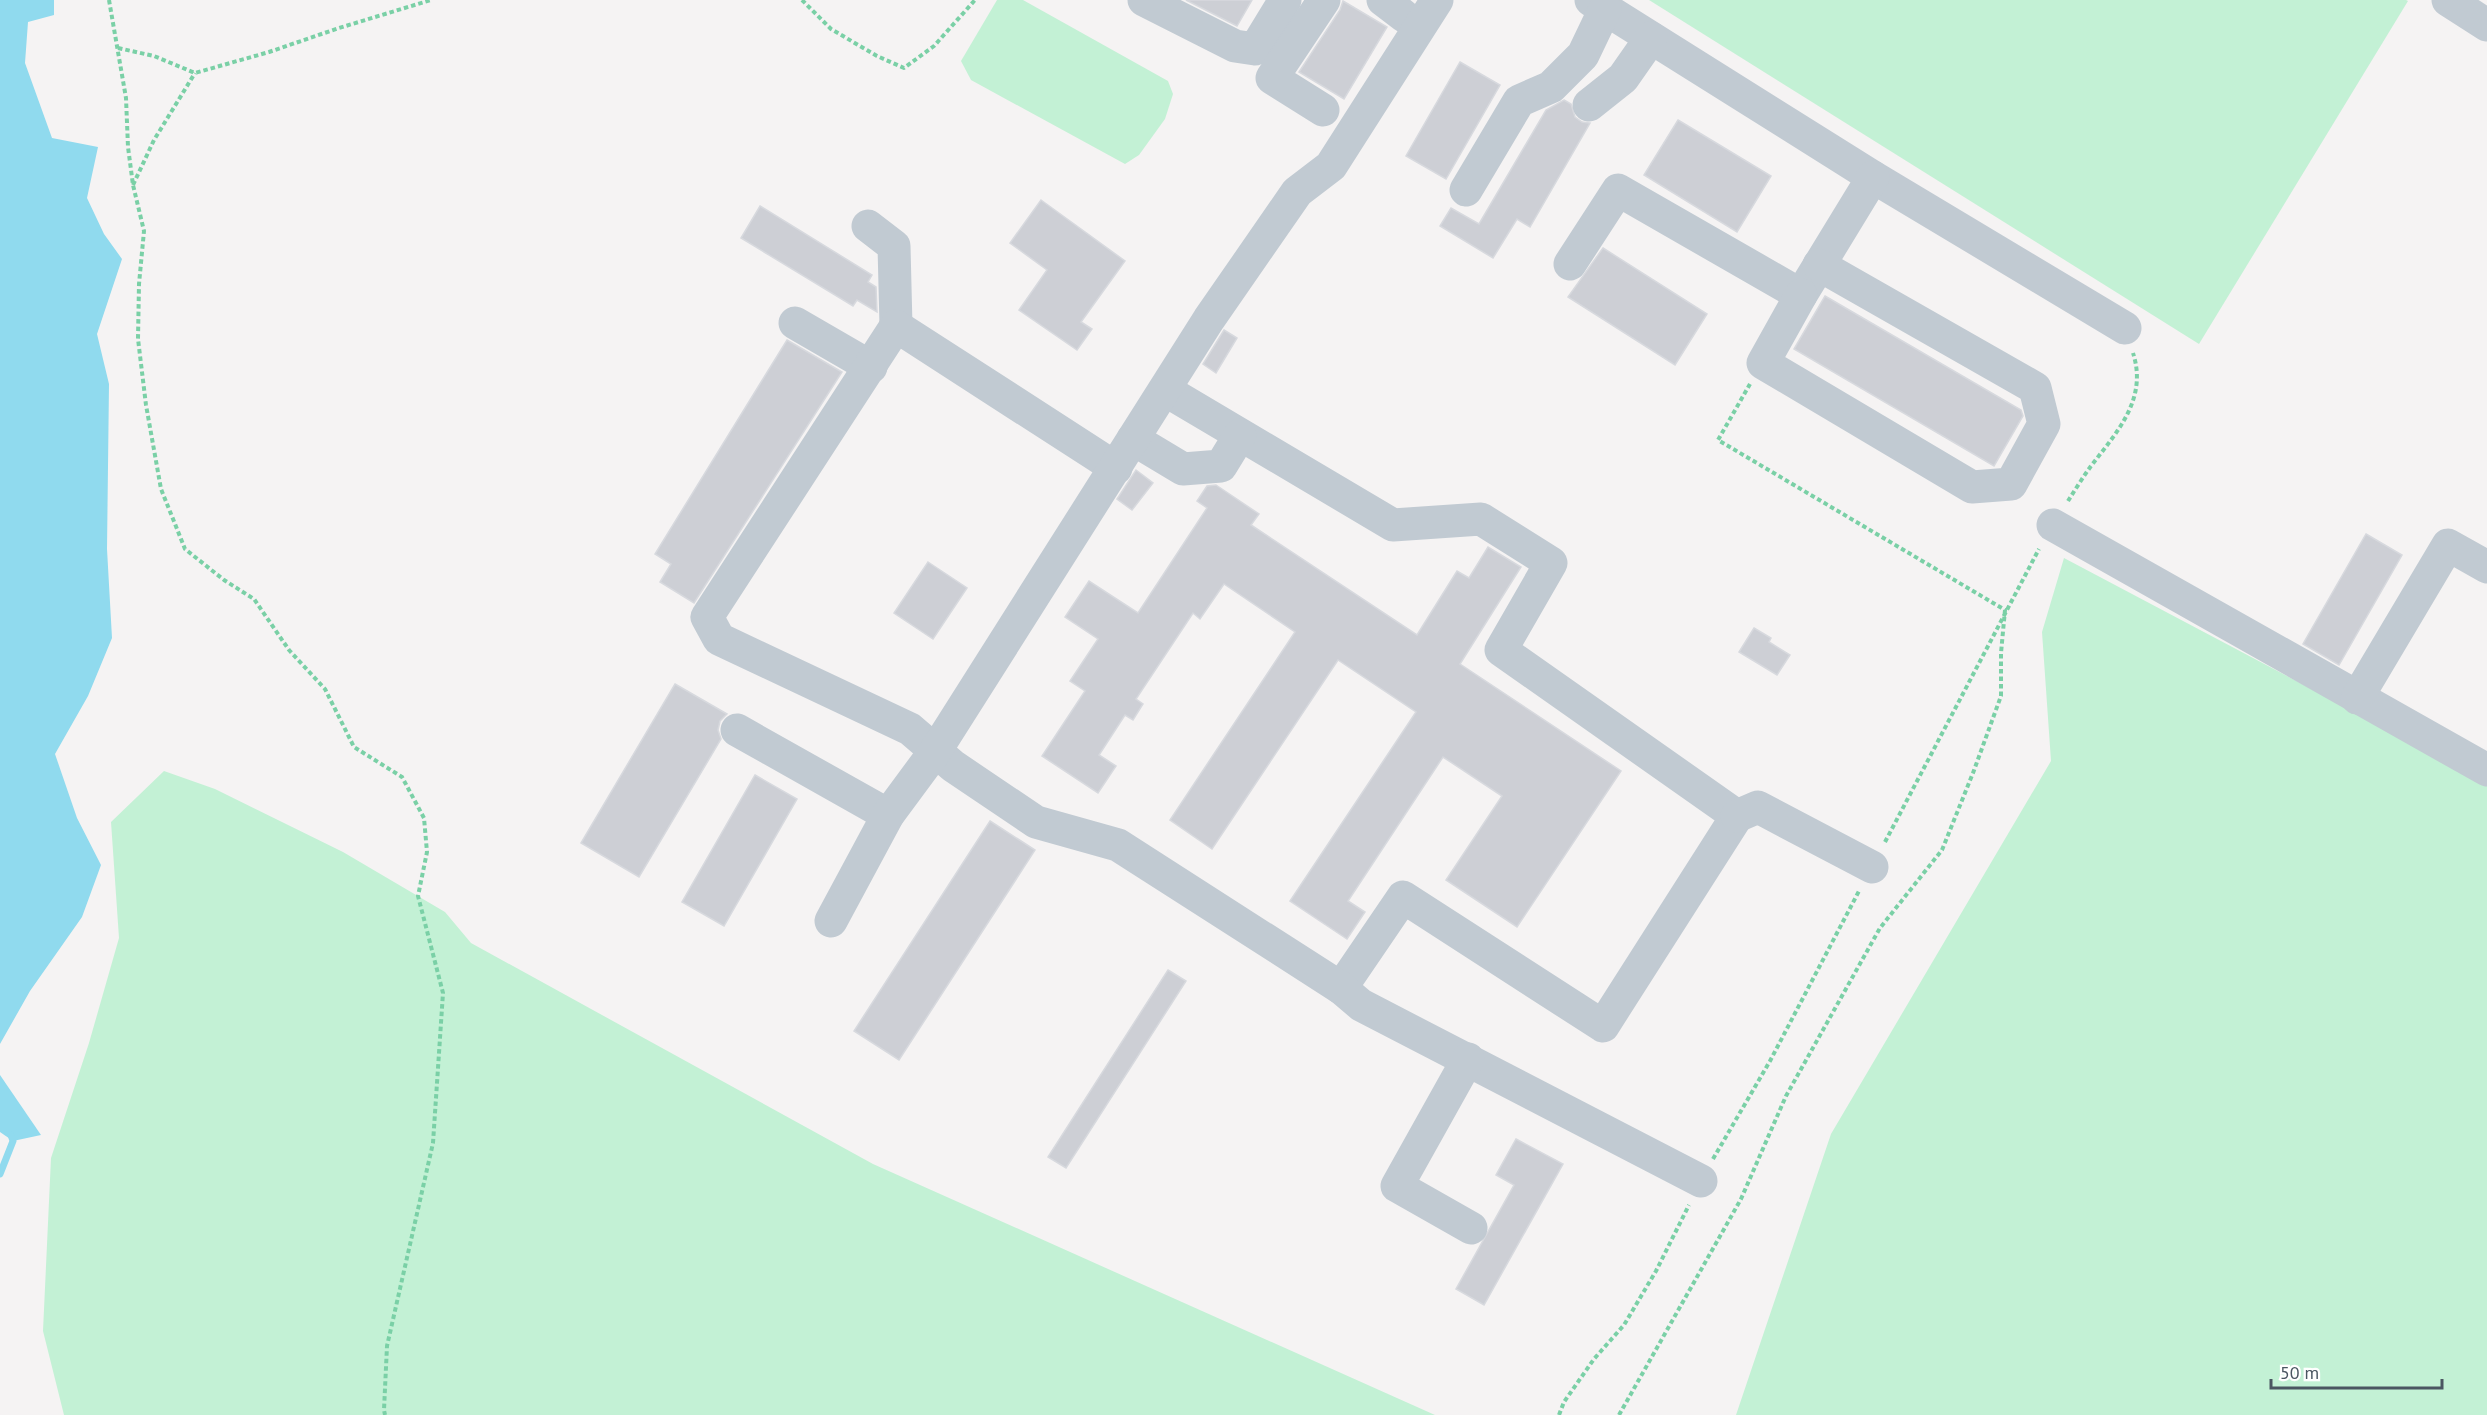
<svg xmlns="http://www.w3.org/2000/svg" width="2487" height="1415" viewBox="0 0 2487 1415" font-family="'PT Sans',sans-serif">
  <rect width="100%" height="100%" fill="#f5f3f3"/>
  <g fill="#c3f1d5">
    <path d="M997,0H1023L1168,81L1173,94L1165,119L1139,155L1125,164L971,80L961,61Z"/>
    <path d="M1649,0H2406L2408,1L2199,344Z"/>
    <path d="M2064,558L2487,782V1415H1736L1831,1134L2051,761L2042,632Z"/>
    <path d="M164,771L215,789L343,852L445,912L471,943L873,1164L1435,1415H64L43,1331L51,1158L89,1043L119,938L111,822Z"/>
  </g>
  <g fill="#90daee">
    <path d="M0,0H54V15L28,22L25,63L52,138L98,147L87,198L104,234L122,259L97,334L109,384L107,549L112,638L88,696L55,754L77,818L101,865L82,917L30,991L0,1044Z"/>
    <path d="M0,1075L41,1135L13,1141L0,1132Z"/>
  </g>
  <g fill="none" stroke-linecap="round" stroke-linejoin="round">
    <path stroke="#90daee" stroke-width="7" d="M0,1174L13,1141L11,1135"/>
  </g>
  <g fill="#cdcfd5" stroke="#d7d9de" stroke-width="1.5">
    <path d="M1186,0H1252L1237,26Z"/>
    <path d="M1343,1L1387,27L1344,99L1299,72L1340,10Z"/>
    <path d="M1460,62L1500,85L1446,179L1406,156Z"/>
    <path d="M1564,100L1571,104L1575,117L1582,122L1590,123L1530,227L1517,219L1493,258L1440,226L1451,208L1479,224L1546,110Z"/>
    <path d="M1678,120L1771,176L1737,232L1644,175Z"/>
    <path d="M1041,200L1125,261L1081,322L1092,329L1077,350L1019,310L1047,270L1010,243Z"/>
    <path d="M760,206L872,275L868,282L876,287L877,312L857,300L853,306L741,238Z"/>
    <path d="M1603,248L1707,314L1675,365L1568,297Z"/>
    <path d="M1825,296L2021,410L2023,416L1994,466L1794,349Z"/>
    <path d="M1224,330L1237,338L1216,373L1203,364Z"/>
    <path d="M787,340L842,372L694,603L660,582L671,564L655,554Z"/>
    <path d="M1136,470L1153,483L1132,510L1117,499Z"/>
    <path d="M1216,485L1259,514L1251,525L1417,635L1457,571L1469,578L1488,547L1521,567L1460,664L1621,771L1517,927L1446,880L1502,796L1443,757L1348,901L1365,912L1347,939L1290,901L1416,712L1338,660L1212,849L1170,820L1295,632L1224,584L1200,619L1193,613L1136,699L1143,704L1133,720L1125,715L1099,755L1116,766L1098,793L1042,756L1085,691L1070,681L1098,639L1065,617L1089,581L1138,613L1207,508L1197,501L1207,486Z"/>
    <path d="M2366,534L2402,555L2339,665L2303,644Z"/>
    <path d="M928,562L967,588L933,639L894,613Z"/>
    <path d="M1754,628L1771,638L1769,642L1790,655L1777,675L1739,652Z"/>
    <path d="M675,684L727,714L720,721L718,730L721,739L639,877L581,843Z"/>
    <path d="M755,775L797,799L724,926L682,902Z"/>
    <path d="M990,821L1035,850L899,1060L854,1031Z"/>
    <path d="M1168,970L1186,981L1066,1168L1048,1157Z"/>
    <path d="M1516,1139L1563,1164L1484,1305L1456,1289L1514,1185L1496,1175Z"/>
  </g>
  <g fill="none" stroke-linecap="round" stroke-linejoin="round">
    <g stroke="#7ad0a6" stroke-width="4" stroke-dasharray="4.5 3" stroke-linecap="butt">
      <path d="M109,0L126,98L128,147L133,185L144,231L139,284L138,339L146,405L161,489L185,549L224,580L254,599L289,650L325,689L354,747L402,777L424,818L427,852L418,896L443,993L433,1143L387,1346L384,1410L385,1415"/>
      <path d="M802,0L831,29L877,56L904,68L934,46L975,0"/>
      <path d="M118,48L154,56L195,73L269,52L339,28L431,0"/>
      <path d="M133,185L154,140L195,73"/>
      <path d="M2068,501C2075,490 2083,477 2091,466C2117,432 2148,399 2133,353"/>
      <path d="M1885,842L2039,549"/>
      <path d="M1713,1159L1770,1061L1859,891"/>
      <path d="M1559,1415L1564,1402L1594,1359L1624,1325L1656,1271L1689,1205"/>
      <path d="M1619,1415L1741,1199L1786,1096L1880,928L1942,850L1973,773L2001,696V653L2005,610L1718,440L1750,384"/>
    </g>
    <g stroke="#c1cad2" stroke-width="33">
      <path d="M1144,0L1235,46L1255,49L1285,0"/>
      <path d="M1383,0L1404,16"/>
      <path d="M1591,0L1873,177L2125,328"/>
      <path d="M2448,0L2487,25"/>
      <path d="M1589,105L1623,78L1651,38"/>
      <path d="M1323,110L1272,78L1324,0"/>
      <path d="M1466,190L1519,101L1551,87L1583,55L1605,9"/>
      <path d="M868,226L894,246L896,326"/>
      <path d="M1570,264L1618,190L1801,295L1873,177"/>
      <path d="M1801,295L1763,363L1972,487L2011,484L2044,424L2035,388L1819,265"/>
      <path d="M795,323L871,367"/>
      <path d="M1165,390L1393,525L1481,519L1551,563L1501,650L1737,816L1603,1026L1403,897L1341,988"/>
      <path d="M1133,439L1183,469L1221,466L1240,435"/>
      <path d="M1116,468L896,326L707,617L719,639L910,729L953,766L1036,822L1118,845L1341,988L1361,1005L1701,1181"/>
      <path d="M2053,525L2487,770"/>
      <path d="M2357,698L2448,545L2487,567"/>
      <path d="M737,730L888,815"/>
      <path d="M1737,816L1758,807L1872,867"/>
      <path d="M831,921L888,815L936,750L1209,319L1297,192L1331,166L1437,0"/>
      <path d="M1468,1059L1397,1186L1471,1228"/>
    </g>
  </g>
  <path d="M2271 1379v9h171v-9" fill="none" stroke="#4a5661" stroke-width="3"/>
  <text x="2280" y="1379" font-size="18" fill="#4a5661" stroke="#ffffff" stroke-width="4.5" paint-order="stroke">50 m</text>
</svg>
